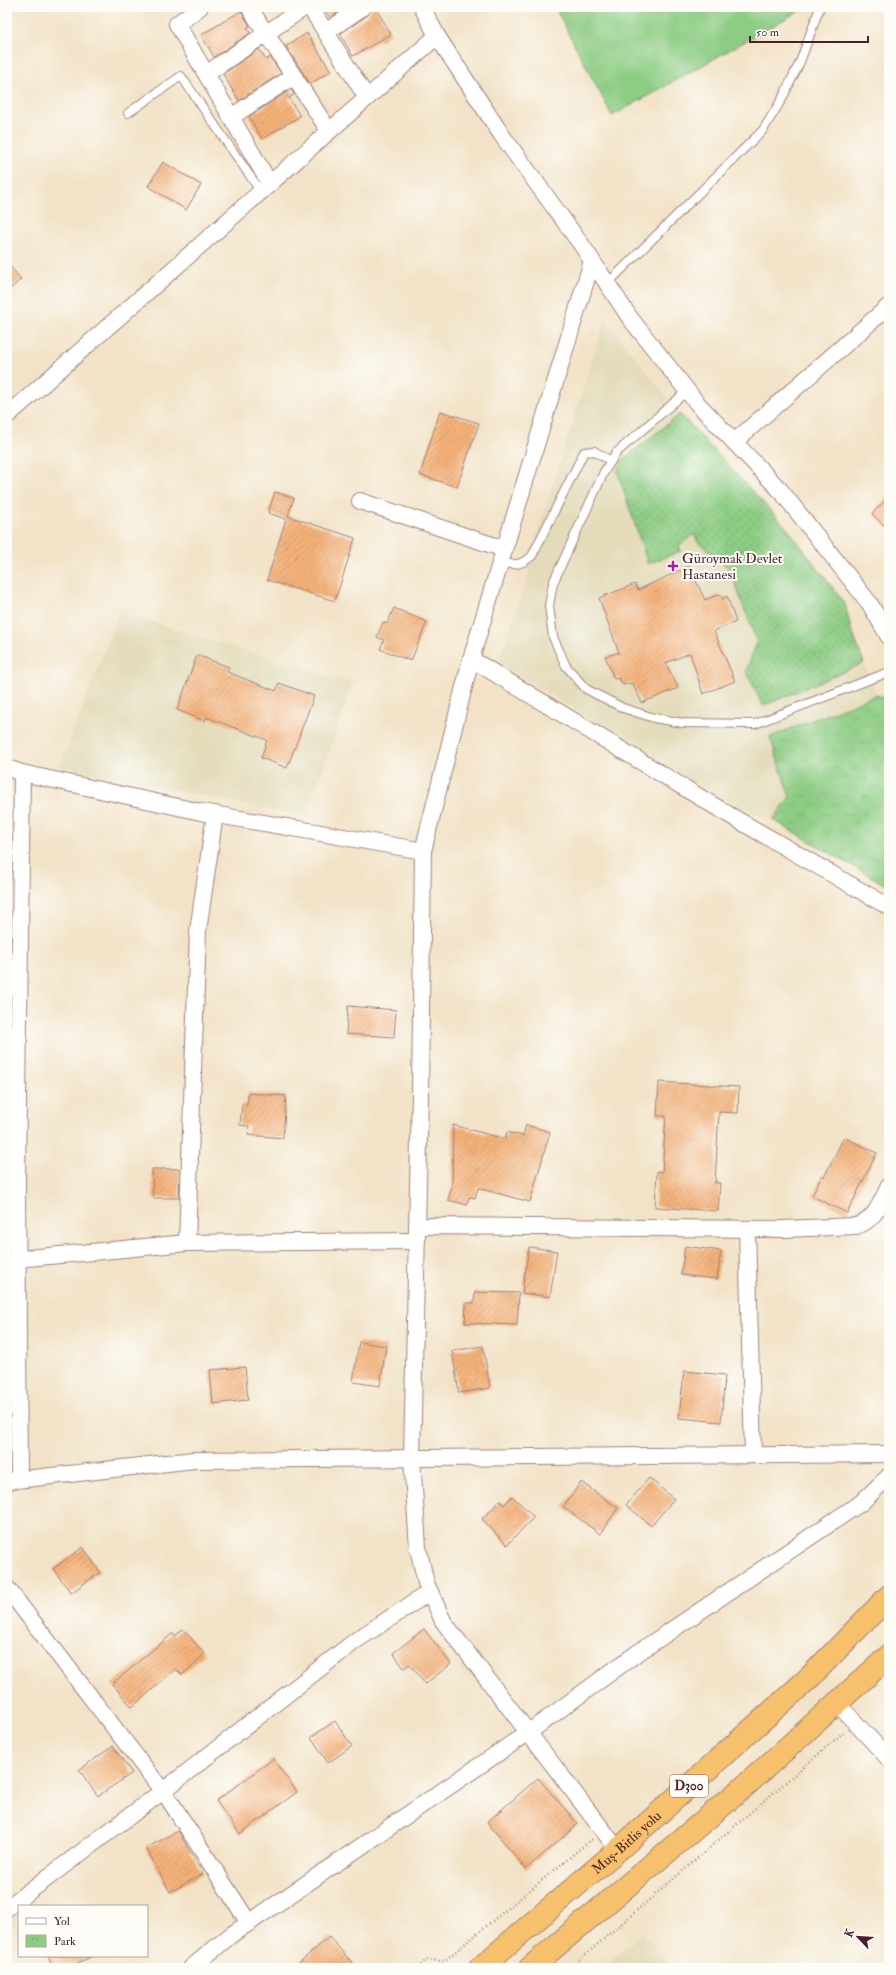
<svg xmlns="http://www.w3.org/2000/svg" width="896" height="1975" viewBox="0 0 896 1975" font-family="'IM FELL Double Pica',serif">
  <defs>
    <pattern id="grass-dots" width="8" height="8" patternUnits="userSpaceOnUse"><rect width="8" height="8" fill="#8ccc83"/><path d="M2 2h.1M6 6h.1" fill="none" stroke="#7aaf71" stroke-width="1.8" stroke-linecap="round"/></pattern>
    <pattern id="park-crowns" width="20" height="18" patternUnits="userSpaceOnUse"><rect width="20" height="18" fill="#8ccc83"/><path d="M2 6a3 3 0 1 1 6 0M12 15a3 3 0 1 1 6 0" fill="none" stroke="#7aaf71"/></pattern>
    <pattern id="building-hatch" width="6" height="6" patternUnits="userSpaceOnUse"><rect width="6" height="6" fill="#f5b27a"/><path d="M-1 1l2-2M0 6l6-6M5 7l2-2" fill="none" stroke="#c89064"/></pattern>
  </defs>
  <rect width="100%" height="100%" fill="#fdfcf7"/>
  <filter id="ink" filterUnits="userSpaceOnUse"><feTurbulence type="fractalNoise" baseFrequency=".025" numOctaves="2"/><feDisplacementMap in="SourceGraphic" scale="8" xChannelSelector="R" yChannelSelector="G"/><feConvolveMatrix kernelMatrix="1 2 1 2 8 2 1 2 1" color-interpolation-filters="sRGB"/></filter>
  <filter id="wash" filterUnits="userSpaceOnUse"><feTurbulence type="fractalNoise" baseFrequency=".012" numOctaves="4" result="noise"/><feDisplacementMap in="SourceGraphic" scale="16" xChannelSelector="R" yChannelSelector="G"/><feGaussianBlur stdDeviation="0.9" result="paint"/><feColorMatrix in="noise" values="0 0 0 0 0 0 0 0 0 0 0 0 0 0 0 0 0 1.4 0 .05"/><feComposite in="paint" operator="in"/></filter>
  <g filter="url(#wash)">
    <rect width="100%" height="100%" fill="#f2e3c8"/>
    <g fill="#e3dbba">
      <path d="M605,320L694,431L787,528L845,604L851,629L876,695L770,737L790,797L773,820L738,809L498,663L529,575L530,557Z"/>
      <path d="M119,612L353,683L306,817L60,766Z"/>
      <path d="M642,1933L672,1968H604Z"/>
    </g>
    <path fill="url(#grass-dots)" stroke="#6b7657" d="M680,414L787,528L845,604L851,629L864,663L763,706L746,671L757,642L729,568L697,541L695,534L679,545L681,551L648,564L617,470L623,460Z"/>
    <path fill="url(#park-crowns)" stroke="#6b7657" d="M876,695L889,698V887L773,820L790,797L770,737Z"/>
    <path fill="#8ccc83" stroke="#6b7657" d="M555,7H799L801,10L612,116Z"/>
    <g id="blocks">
      <g fill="url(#building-hatch)">
        <path d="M323,7H346L330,18Z"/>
        <path d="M372,7H375L391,34L353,56L340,34L368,15Z"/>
        <path d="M241,11L250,26L247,27L250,33L214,57L201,35Z"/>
        <path d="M307,33L331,71L310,84L286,46Z"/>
        <path d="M259,49L266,60L270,57L281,73L239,101L223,74Z"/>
        <path d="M291,89L294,95L289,98L300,116L262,139L249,117Z"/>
        <path d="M163,162L201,185L186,210L148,186Z"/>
        <path d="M7,263L21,279L7,292Z"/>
        <path d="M440,411L479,423L457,487L420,475Z"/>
        <path d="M275,492L294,498L288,516L355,538L335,601L267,580L286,519L268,513Z"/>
        <path d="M889,496V530L872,514Z"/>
        <path d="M689,566L705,600L720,594L723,599L727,596L736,622L714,631L735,681L703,694L690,653L666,663L678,688L642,703L632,683L623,685L619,678L614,679L605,656L619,653L599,598L635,584L638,590Z"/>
        <path d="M394,608L427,622L411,661L380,649L384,640L377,637L383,622L387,624Z"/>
        <path d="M197,655L229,667L227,672L276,691L279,683L314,696L287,768L261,758L267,740L206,717L205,721L177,710Z"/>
        <path d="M348,1006L396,1010L394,1037L346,1034Z"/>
        <path d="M659,1082L739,1087L738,1113L719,1112L715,1183H720L718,1211L655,1207L657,1171L662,1172L666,1116H657Z"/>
        <path d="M248,1093L286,1096L283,1138L248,1135L249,1126L240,1125L242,1104L247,1105Z"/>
        <path d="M453,1125L505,1139L507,1132L523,1136L526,1125L550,1132L530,1202L478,1188L475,1198L469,1197L467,1205L448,1200L452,1186Z"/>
        <path d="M844,1137L877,1153L847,1213L812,1196L822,1175L824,1177Z"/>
        <path d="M152,1169H180L179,1198H153Z"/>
        <path d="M685,1246L721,1251L717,1279L681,1275Z"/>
        <path d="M529,1247L557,1251L550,1297L522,1293Z"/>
        <path d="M475,1292L519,1293L517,1325L465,1323L466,1303H474Z"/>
        <path d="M359,1342L386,1346L380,1386L353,1382Z"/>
        <path d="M483,1346L490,1388L459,1393L452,1351Z"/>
        <path d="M245,1367L248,1400L213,1404L210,1370Z"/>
        <path d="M684,1371L725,1375L721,1422L679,1418Z"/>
        <path d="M649,1478L674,1499L651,1526L626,1505Z"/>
        <path d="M581,1482L618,1508L600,1534L563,1507Z"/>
        <path d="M512,1496L534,1517L507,1545L482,1519L500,1501L504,1505Z"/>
        <path d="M83,1547L100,1572L71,1593L53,1569Z"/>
        <path d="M183,1629L205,1654L182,1675L176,1669L132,1707L112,1684L173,1633L175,1636Z"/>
        <path d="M424,1629L451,1664L425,1684L410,1664L404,1668L393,1653Z"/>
        <path d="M335,1721L352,1746L328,1763L311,1737Z"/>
        <path d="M113,1746L132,1773L98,1796L79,1770Z"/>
        <path d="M273,1759L297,1792L240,1834L216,1801Z"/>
        <path d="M538,1778L578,1824L526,1869L487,1822Z"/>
        <path d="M178,1831L203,1874L170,1892L146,1848Z"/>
        <path d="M329,1937L357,1968H293Z"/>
        <path d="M48,1956H93L66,1968H53Z"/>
      </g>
    </g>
  </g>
  <g filter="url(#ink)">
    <use href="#blocks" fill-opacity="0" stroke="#9e817a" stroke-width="1"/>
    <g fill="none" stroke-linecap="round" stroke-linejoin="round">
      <g stroke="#9e817a" stroke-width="10">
        <g id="lane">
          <path d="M128,113L181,76L261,192"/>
          <path d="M607,284L763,130L782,99L800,62L820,7"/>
          <path d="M687,391L616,453L604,472L553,583L549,606L553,637L566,666L586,689L623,708L654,718L683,723L755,724L889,672"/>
          <path d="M500,562C514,566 521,565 532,556L584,452L594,451L611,461"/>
        </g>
      </g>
      <g stroke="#9e817a" stroke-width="18">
        <g id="street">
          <path d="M200,7L177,24L270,184"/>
          <path d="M249,7L329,131"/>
          <path d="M310,7L367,98"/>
          <path d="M422,7L437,36L501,134L583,247L630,318L696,402L781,491L870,604L889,637"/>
          <path d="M326,32L363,7"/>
          <path d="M206,74L305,7"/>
          <path d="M231,117L294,76"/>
          <path d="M7,416L437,36"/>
          <path d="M734,442L889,306"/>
          <path d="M360,501L504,549"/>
          <path d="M471,659L731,816L889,907"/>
          <path d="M7,768L22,773L201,812L423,851L420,1094L412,1458L418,1548L426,1583L443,1621L618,1850"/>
          <path d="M423,851L471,659L592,261"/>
          <path d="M417,1226L784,1229L856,1226C875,1221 881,1202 889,1186"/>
          <path d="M747,1229L753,1454"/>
          <path d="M187,1243L198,931L215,814"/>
          <path d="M7,1260L187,1243L417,1241"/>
          <path d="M19,1479L17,1181L22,773"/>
          <path d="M7,1481L194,1460L889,1454"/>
          <path d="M7,1588L168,1798L249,1923"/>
          <path d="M837,1703L889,1759"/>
          <path d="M7,1908L163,1791L355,1641L430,1592"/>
          <path d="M191,1968L231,1935L529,1732L636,1654L862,1502L889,1476"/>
        </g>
      </g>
      <g stroke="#9e817a" stroke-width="24">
        <g id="highway">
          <path id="s1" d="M480,1968L618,1850L810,1677L889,1596"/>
          <path d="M530,1968L745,1786L889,1656"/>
        </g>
      </g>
      <g stroke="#9e817a" stroke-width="2.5" stroke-dasharray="1 3" stroke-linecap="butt">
        <path d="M418,1968L426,1960L444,1961L592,1839"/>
        <path d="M570,1968L844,1732"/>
      </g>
      <use href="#lane" stroke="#fff" stroke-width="8"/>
      <use href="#street" stroke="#fff" stroke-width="16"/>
      <use href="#highway" stroke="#f7c06c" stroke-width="22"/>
    </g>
  </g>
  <path fill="#b5179e" stroke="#fdfcf7" stroke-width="1.5" d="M671 560h4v4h4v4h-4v4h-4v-4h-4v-4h4z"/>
  <g text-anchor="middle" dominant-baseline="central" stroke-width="4" stroke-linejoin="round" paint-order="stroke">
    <rect fill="#fdfcf7" stroke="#806168" stroke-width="1" x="670" y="1775" width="38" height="22" rx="3"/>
    <g font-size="13" font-weight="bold" fill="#4a1f2b">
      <text x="689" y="1786">D300</text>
    </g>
    <g font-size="14" fill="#4a1f2b" stroke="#fdfcf7" text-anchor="start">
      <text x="682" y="558">Güroymak Devlet<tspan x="682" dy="16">Hastanesi</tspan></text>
    </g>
    <g font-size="14" fill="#4a1f2b" stroke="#fdfcf7">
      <text stroke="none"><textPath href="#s1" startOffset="193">Muş-Bitlis yolu</textPath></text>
    </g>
  </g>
  <rect width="896" height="1975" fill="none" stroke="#fdfcf7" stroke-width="24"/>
  <rect x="18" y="1905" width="130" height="52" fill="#fdfcf7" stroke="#b5a4a5"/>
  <rect x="26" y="1918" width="20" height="6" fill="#ffffff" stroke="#b5a4a5"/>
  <text x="54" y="1925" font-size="12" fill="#4a1f2b">Yol</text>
  <rect x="26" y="1935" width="20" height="12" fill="url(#park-crowns)" stroke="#b5a4a5"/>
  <text x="54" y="1945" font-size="12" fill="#4a1f2b">Park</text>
  <g transform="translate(858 1937) rotate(295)" stroke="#fdfcf7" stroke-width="3" paint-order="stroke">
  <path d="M0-3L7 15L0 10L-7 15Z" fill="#4a1f2b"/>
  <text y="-6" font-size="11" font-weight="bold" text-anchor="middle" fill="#4a1f2b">K</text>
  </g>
  <path d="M750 36v6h118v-6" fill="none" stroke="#4a1f2b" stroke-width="2"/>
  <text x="756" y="36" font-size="12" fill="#4a1f2b" stroke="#fdfcf7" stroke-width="3" paint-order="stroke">50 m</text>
</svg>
